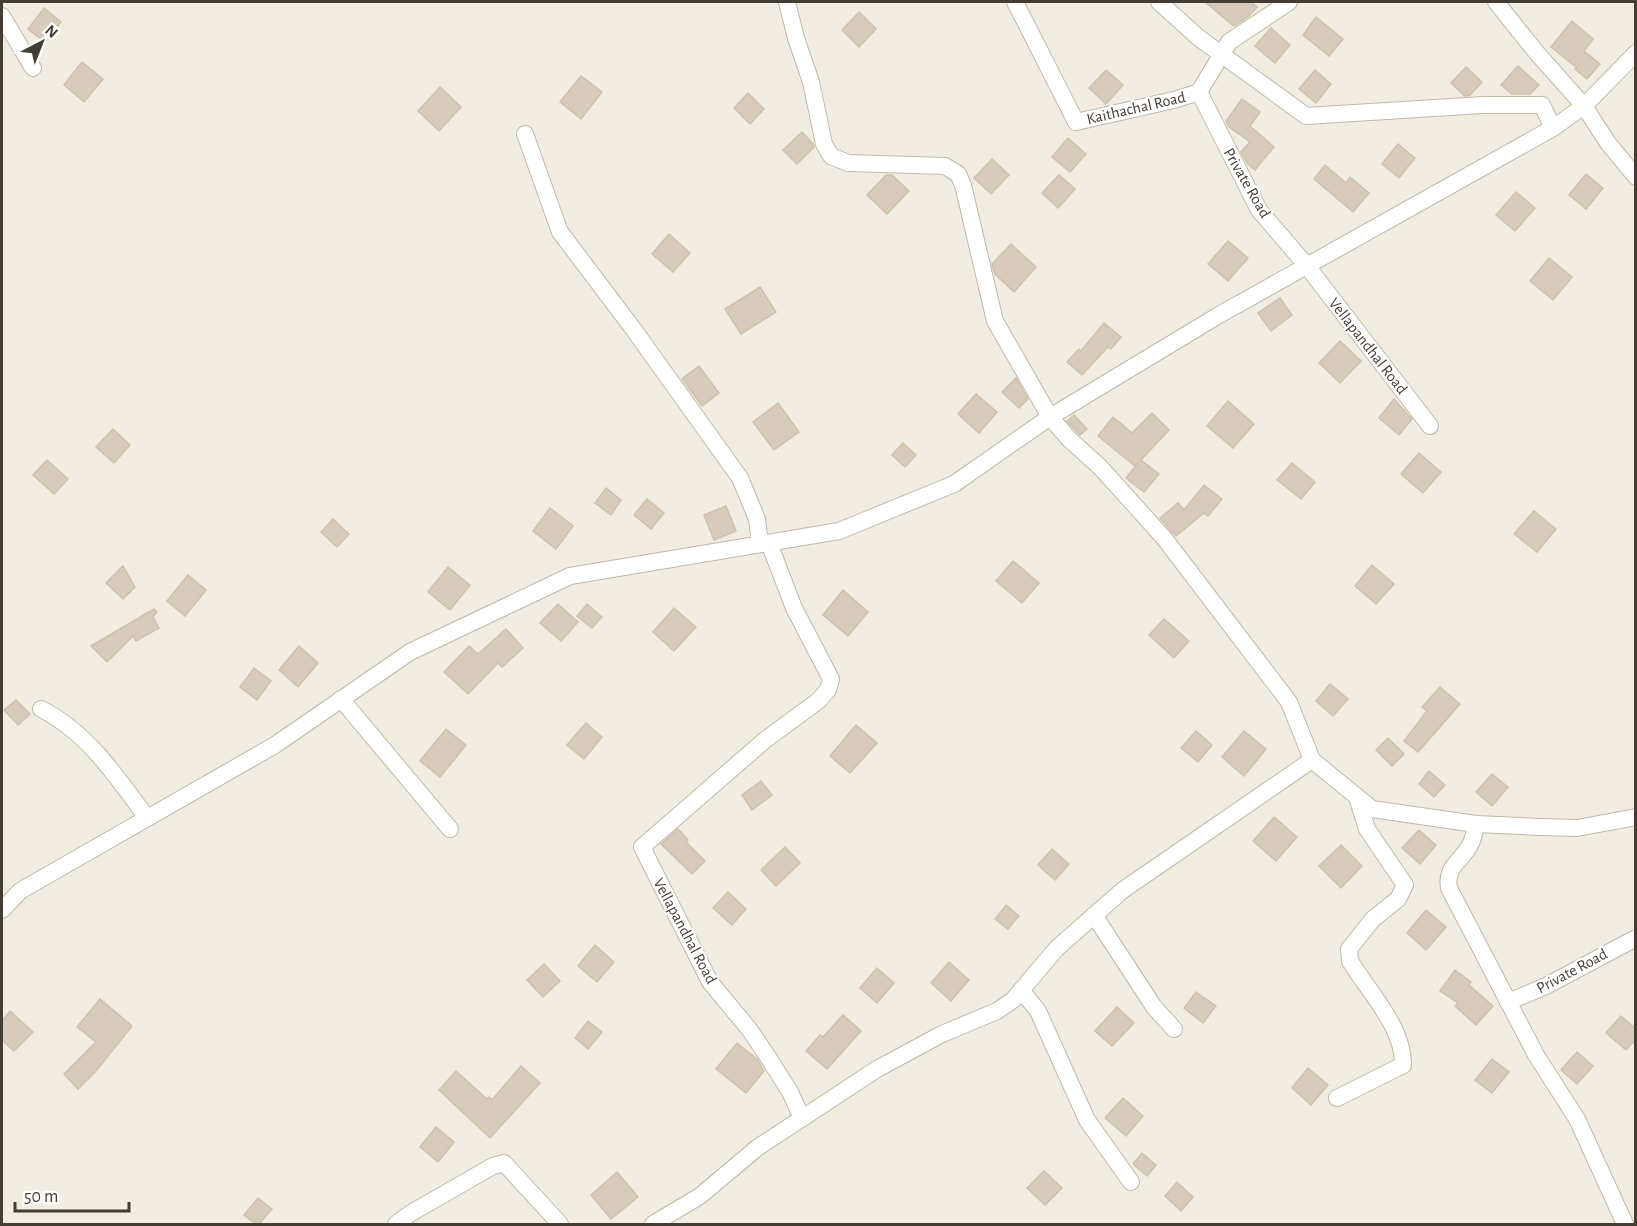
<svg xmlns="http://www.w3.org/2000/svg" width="1637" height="1226" viewBox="0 0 1637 1226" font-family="'Alegreya Sans',sans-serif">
  <rect width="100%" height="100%" fill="#f2ede3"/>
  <g fill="#d7cbbb" stroke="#cfc0ab" stroke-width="1.5">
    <path d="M1205,2H1251L1257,7L1249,16L1234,26Z"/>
    <path d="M44,8L61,22L45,42L28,29Z"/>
    <path d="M859,12L876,29L859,47L842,30Z"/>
    <path d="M1316,17L1343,39L1329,56L1303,35Z"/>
    <path d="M1572,21L1593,39L1584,51L1600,64L1587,79L1575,69L1577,68L1551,47Z"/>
    <path d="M1271,28L1290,45L1275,63L1255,46Z"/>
    <path d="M82,62L103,79L84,102L64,85Z"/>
    <path d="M1518,66L1539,85L1530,94H1512L1501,85Z"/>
    <path d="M1466,67L1482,82L1470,95L1465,96L1451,83Z"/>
    <path d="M1106,70L1123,85L1106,104L1089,88Z"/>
    <path d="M1315,70L1331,84L1316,103L1299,89Z"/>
    <path d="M581,76L602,92L581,119L560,102Z"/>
    <path d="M440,87L461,107L439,131L418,111Z"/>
    <path d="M748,93L764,109L750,124L734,108Z"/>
    <path d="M1242,99L1260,112L1250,126L1274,147L1255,170L1248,164L1241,152L1250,142L1229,127L1226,121Z"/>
    <path d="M802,132L813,144L814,147L797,164L783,150Z"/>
    <path d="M1068,138L1086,154L1070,172L1052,157Z"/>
    <path d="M1398,144L1415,158L1399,178L1382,164Z"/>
    <path d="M992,159L1009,175L991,194L974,178Z"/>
    <path d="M1325,165L1346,183L1350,177L1369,193L1353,212L1314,179Z"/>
    <path d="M1586,174L1603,188L1586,209L1569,195Z"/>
    <path d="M886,175H892L909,191L887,214L867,195Z"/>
    <path d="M1059,175L1075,189L1058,208L1042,193Z"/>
    <path d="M1516,192L1535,208L1515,231L1496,215Z"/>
    <path d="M669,234L690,253L673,272L652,254Z"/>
    <path d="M1228,241L1248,258L1228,281L1208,264Z"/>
    <path d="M1011,244L1036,267L1014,292L995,274L992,264Z"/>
    <path d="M1549,258L1572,277L1553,300L1530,281Z"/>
    <path d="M760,287L776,312L741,334L725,309Z"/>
    <path d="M1280,298L1292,315L1271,331L1258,313Z"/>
    <path d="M1104,323L1121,337L1111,349L1108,347L1082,375L1067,362L1079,349L1081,351Z"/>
    <path d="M1340,341L1361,361L1340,383L1319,363Z"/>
    <path d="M699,366L719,393L702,406L682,379Z"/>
    <path d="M1016,378L1028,399L1019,408L1002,392Z"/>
    <path d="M976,394L997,412L979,433L958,414Z"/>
    <path d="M1394,399L1412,419L1399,435L1379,418Z"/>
    <path d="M1228,401L1254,424L1233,448L1207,426Z"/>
    <path d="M778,403L799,432L774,450L753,422Z"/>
    <path d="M1152,413L1169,430L1141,460L1159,474L1144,492L1126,478L1138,463L1135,466L1098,436L1113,417L1132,433Z"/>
    <path d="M1074,415L1087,429L1080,435L1067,421Z"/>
    <path d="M113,429L130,445L114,463L96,447Z"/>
    <path d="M903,443L916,455L905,467L892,455Z"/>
    <path d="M1419,453L1441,472L1423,493L1401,474Z"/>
    <path d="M47,460L68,479L54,494L33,475Z"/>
    <path d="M1292,463L1315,482L1301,499L1277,480Z"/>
    <path d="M1204,485L1222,499L1208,516L1204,513L1176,536L1160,518L1178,503L1184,510Z"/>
    <path d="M606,488L621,500L611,515L595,503Z"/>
    <path d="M647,499L664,513L651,529L634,515Z"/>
    <path d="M726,506L736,531L714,540L704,515Z"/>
    <path d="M550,508L573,526L556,549L533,531Z"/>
    <path d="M1534,511L1556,529L1537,552L1514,534Z"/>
    <path d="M333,519L349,534L337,547L321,532Z"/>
    <path d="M1013,561L1039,583L1022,603L996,581Z"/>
    <path d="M1372,565L1394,584L1376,604L1355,586Z"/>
    <path d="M123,566L135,587L123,599L106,583Z"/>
    <path d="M448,567L470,585L450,610L428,592Z"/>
    <path d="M188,575L206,590L185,616L167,601Z"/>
    <path d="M843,590L868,612L848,636L823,615Z"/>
    <path d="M558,604L578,622L561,641L540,623Z"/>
    <path d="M587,604L602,617L592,628L577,616Z"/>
    <path d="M674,608L696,627L674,651L653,632Z"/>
    <path d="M154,609L157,612L153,617L159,628L136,641L133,636L107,662L91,646Z"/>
    <path d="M1164,619L1189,641L1174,658L1149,635Z"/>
    <path d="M506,629L523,648L502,667L498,663L468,694L444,672L469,646L478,654Z"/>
    <path d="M299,646L318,663L298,687L279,670Z"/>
    <path d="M254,668L271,681L257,700L240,687Z"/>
    <path d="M1330,684L1348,699L1333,716L1316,701Z"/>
    <path d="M1440,687L1460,704L1418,752L1404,741L1427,711L1422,707Z"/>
    <path d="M16,700L30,714L18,725L4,710Z"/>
    <path d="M586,723L602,737L584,759L567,745Z"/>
    <path d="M856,725L877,743L850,773L830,756Z"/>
    <path d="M446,729L466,745L440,777L420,761Z"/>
    <path d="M1196,731L1212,745L1198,762L1181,748Z"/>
    <path d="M1244,731L1266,749L1244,776L1222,757Z"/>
    <path d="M1388,738L1404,754L1392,766L1376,750Z"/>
    <path d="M1429,771L1445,785L1434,797L1419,784Z"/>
    <path d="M1492,774L1508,787L1492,806L1476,792Z"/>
    <path d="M761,781L772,795L752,810L742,795Z"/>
    <path d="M1274,817L1297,837L1276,861L1253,841Z"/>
    <path d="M678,829L688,840L686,842L705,861L692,874L661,844Z"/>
    <path d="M1419,830L1436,845L1420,864L1402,848Z"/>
    <path d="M1341,845L1362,866L1341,888L1319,866Z"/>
    <path d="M785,847L800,863L776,886L761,870Z"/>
    <path d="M1052,849L1069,864L1055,880L1038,865Z"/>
    <path d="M728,892L746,909L732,925L713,908Z"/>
    <path d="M1006,905L1019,916L1008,929L995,919Z"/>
    <path d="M1426,910L1446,927L1426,950L1407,933Z"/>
    <path d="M595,945L614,962L597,982L578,966Z"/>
    <path d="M949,962L969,980L951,1001L931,983Z"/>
    <path d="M544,964L560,981L543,997L527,980Z"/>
    <path d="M877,968L894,983L877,1003L860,988Z"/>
    <path d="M1455,970L1471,982L1469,985L1493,1006L1476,1025L1455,1006L1458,1003L1440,991Z"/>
    <path d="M1196,992L1216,1006L1203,1023L1184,1008Z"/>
    <path d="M100,999L132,1026L96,1071L78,1089L64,1074L96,1042L77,1027Z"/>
    <path d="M1117,1007L1134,1023L1112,1046L1095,1031Z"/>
    <path d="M10,1011L33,1032L14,1051L2,1040V1021Z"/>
    <path d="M843,1015L861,1031L827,1069L806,1051L820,1035L823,1037Z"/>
    <path d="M1621,1016L1635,1028V1040L1626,1050L1606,1033Z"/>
    <path d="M588,1021L602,1032L588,1049L575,1038Z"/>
    <path d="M737,1043L757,1059L764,1071L746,1093L716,1069Z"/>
    <path d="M1577,1052L1593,1066L1577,1084L1561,1070Z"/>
    <path d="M1492,1059L1509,1072L1492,1093L1475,1080Z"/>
    <path d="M521,1066L540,1083L490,1138L439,1090L456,1071L487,1099L489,1097L492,1100Z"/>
    <path d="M1308,1068L1328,1085L1311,1105L1292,1088Z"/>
    <path d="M1123,1098L1143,1116L1126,1136L1105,1118Z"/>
    <path d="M436,1127L454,1142L438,1162L420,1147Z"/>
    <path d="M1142,1153L1156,1165L1147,1176L1133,1164Z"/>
    <path d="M1044,1171L1062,1188L1045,1205L1027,1188Z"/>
    <path d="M617,1172L638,1197L611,1219L591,1195Z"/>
    <path d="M1177,1182L1193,1197L1181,1211L1165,1196Z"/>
    <path d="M258,1198L272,1209L259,1224H256L244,1215Z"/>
  </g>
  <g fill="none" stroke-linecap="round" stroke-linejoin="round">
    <g stroke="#c1b8a8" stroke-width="18">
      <g id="minor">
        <path d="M787,2L796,38L811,82L824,144L831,156L848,163L945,166L958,174L963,185L995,321L1050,417L1069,439L1100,467L1164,538L1289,702L1312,760L1372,809L1476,824L1540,827L1577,828L1636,817"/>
        <path d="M1015,2L1076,122L1174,100L1199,92L1229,42L1289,2"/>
        <path d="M1159,2L1199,38L1306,116L1483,105H1542L1553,128"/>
        <path d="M1496,2L1536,52L1584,106L1608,143L1636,177"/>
        <path d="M2,16L33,68"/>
        <path d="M1199,92L1259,210L1307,266L1430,426"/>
        <path d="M525,134L560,232L634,330L740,478L757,519L759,536L763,543"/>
        <path d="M769,543L794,608L831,679L828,690L818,701L765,740L642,847L710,982L749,1029L766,1054L790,1092L802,1118"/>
        <path d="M341,699L450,829"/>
        <path d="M41,709C86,731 118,778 147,818"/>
        <path d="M1476,824C1475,830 1474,837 1471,843C1463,861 1445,865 1449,888L1536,1055L1577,1119L1625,1224"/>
        <path d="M2,910L20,891L275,745L410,652L570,576L839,531L954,484L1050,417L1219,315L1553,128L1584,106L1636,53"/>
        <path d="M1094,915L1154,1007L1174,1029"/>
        <path d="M1021,990L1038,1011L1087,1120L1131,1182"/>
        <path d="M1508,1002L1546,986L1636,938"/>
        <path d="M1337,1098L1403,1065C1404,1028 1369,992 1350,961L1349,949L1373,919L1398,899L1405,885L1367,829L1357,797"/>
        <path d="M396,1224L411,1213L493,1166L504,1163L560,1224"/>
        <path d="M653,1224L700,1196L757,1148L877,1069L942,1034L997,1011L1013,1000L1057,948L1123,890L1312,760"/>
      </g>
    </g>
    <use href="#minor" stroke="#fff" stroke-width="16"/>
  </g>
  <g text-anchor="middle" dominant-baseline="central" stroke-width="4.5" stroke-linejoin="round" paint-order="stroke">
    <g font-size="16" fill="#443d33" stroke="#fff">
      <text transform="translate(1136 108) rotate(-13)">Kaithachal Road</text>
      <text transform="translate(1247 183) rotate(60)">Private Road</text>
      <text transform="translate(1368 346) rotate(52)">Vellapandhal Road</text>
      <text transform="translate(685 931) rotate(62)">Vellapandhal Road</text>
      <text transform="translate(1572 971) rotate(-28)">Private Road</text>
    </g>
  </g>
  <rect width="1637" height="1226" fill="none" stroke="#443d33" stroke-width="6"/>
  <g transform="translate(42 42) rotate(42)" stroke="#ffffff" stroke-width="4.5" paint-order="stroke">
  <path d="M0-4.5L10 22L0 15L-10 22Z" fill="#443d33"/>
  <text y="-9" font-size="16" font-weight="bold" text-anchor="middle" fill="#443d33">N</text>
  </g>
  <path d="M15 1202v9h114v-9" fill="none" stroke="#443d33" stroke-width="3"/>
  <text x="24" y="1202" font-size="18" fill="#443d33" stroke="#ffffff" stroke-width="4.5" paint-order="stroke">50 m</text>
</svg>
